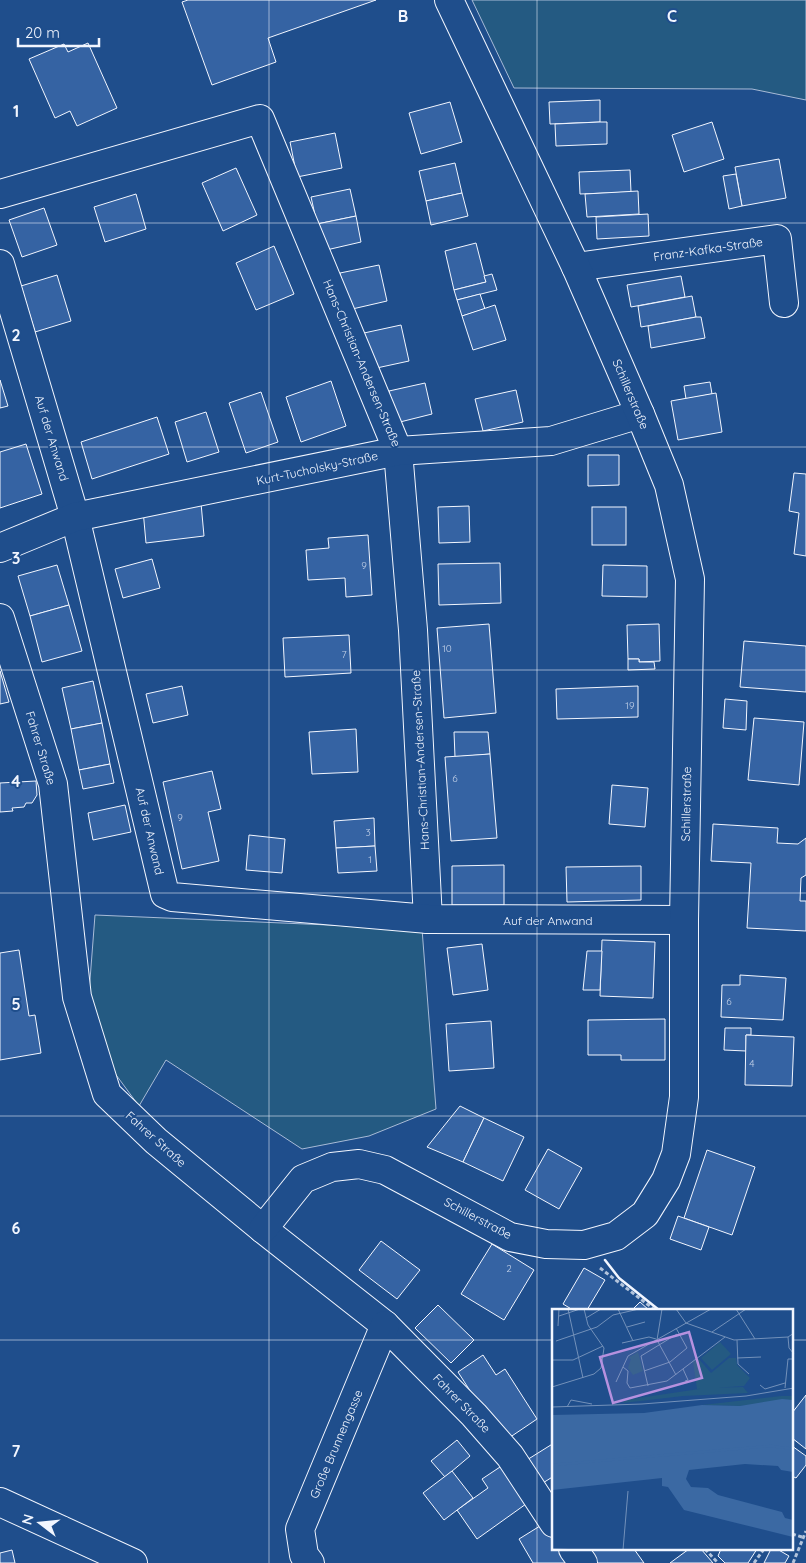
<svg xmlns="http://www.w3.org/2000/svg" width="806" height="1563" viewBox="0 0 806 1563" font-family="Quicksand,sans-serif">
  <rect width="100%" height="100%" fill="#1f4e8c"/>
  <g fill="#245a82" stroke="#a8bbd7">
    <path d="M472,0H806V100L752,89L514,88Z"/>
    <path d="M95,915L422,929L436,1109L369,1136L302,1149L166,1060L139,1106L111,1068L89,993Z"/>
  </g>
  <g fill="#3563a3" stroke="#f2f6ff">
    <path d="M188,0H376L268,38L276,62L212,85L182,2Z"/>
    <path d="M88,43L117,108L77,126L70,111L55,118L29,59L64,44L68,52Z"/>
    <path d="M600,100V122L550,124L549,102Z"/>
    <path d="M450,102L462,142L421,154L409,113Z"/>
    <path d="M600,122H607V144L556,146L555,124Z"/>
    <path d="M712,122L724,159L684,172L672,135Z"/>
    <path d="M335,133L342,168L297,177L290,142Z"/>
    <path d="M779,159L786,198L742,206L735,167Z"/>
    <path d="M455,163L462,193L426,201L419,171Z"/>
    <path d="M236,168L257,215L223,231L202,183Z"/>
    <path d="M630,170L631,192L580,194L579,172Z"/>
    <path d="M736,174L742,206L729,209L723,176Z"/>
    <path d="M350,189L356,216L317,224L311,197Z"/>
    <path d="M638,191L639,214L587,217L585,194Z"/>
    <path d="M462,193L468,216L431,225L426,201Z"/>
    <path d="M136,194L146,229L105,242L94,207Z"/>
    <path d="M44,208L57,245L22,257L9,220Z"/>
    <path d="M648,214L649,236L597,239L596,217Z"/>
    <path d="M356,216L361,242L322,251L317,224Z"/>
    <path d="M476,243L486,282L454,290L445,251Z"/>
    <path d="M274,246L294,294L256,310L236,263Z"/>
    <path d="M379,265L387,301L348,310L340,273Z"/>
    <path d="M492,274L497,290L457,300L454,290L486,282L484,276Z"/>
    <path d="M57,275L71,321L35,332L21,286Z"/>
    <path d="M681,276L685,297L631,307L627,285Z"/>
    <path d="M480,294L485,309L462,316L457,300Z"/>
    <path d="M692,296L696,317L641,327L638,306Z"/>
    <path d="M495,305L506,340L473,350L462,316Z"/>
    <path d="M696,317H701L705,338L651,348L648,326Z"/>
    <path d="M401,325L409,361L372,369L364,333Z"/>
    <path d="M0,380L8,406L0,408Z"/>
    <path d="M331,381L346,426L301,442L286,397Z"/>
    <path d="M710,382L712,394L686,399L684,386Z"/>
    <path d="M425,383L432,414L396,423L389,391Z"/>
    <path d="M516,390L523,422L483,431L475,399Z"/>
    <path d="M261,392L278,442L246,453L229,403Z"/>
    <path d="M716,393L722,432L678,440L671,401Z"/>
    <path d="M206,412L219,452L187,462L175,422Z"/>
    <path d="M157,417L169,454L92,479L81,442Z"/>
    <path d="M26,444L42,494L0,508V452Z"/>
    <path d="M588,455H619V485L588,486Z"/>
    <path d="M794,473L806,474V556L794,554L799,513L789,511Z"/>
    <path d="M201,503L204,536L146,543L143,510Z"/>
    <path d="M469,506L470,542L439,543L438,507Z"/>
    <rect x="592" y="507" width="34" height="38"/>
    <path d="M368,535L372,595L346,597L345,578L308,580L306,550L329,548L328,538Z"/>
    <path d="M152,559L160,588L123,598L115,569Z"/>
    <path d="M500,563L501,603L439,605L438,564Z"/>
    <path d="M57,565L69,605L30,616L18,576Z"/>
    <path d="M603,565L647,566V597L602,596Z"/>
    <path d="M69,605L82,651L42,662L30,616Z"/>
    <path d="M489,624L496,713L444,718L437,628Z"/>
    <path d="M659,624L660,661L639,662V659H628L627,625Z"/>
    <path d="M349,635L351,673L285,677L283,638Z"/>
    <path d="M744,641L806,646V692L740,687Z"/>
    <path d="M628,659H639V662H654L655,669L628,670Z"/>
    <path d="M0,671L9,702L0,704Z"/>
    <path d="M93,681L102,723L71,729L62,688Z"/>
    <path d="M182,686L188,715L153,723L146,694Z"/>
    <path d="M638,686V717L557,719L556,689Z"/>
    <path d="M725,699L747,701L746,730L723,728Z"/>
    <path d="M754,718L804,722L799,785L748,780Z"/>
    <path d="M102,723L110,764L79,770L71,729Z"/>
    <path d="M356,729L358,772L312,774L309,732Z"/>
    <path d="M454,732H488L490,754L455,757Z"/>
    <path d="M490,754L497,838L451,841L445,757Z"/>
    <path d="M110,764L114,783L83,789L79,770Z"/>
    <path d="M212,771L221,809L208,812L219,861L182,869L163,782Z"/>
    <path d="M36,781L37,795L32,803H26L24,807L12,808L13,811L0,812V783Z"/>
    <path d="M612,785L648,788L645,827L609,824Z"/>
    <path d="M125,805L131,832L93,840L88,813Z"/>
    <path d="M374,818L375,846L336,848L334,821Z"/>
    <path d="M713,824L778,828L777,843L798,844L806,838V875L801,878L800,901H806V931L747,928L751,863L711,861Z"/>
    <path d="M249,835L285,839L282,873L246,870Z"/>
    <path d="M375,846L377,871L338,873L336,848Z"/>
    <path d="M504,865V905H452V866Z"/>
    <path d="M641,866V900L567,902L566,867Z"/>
    <path d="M602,940L655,942L653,998L600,996Z"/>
    <path d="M482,944L488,990L453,995L447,948Z"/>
    <path d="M19,950L29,1016L35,1015L41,1053L0,1060V953Z"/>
    <path d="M587,951H602L600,990H583Z"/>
    <path d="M740,975L786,978L783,1020L721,1017L722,985H740Z"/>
    <path d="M665,1019V1060H621V1055H588V1020Z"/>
    <path d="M491,1021L494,1068L449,1071L446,1024Z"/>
    <path d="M725,1028H751V1035H746V1051L724,1050Z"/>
    <path d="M746,1035L794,1037L792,1086L745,1085Z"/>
    <path d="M460,1106L484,1118L463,1162L427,1147Z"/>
    <path d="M484,1118L524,1137L503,1181L463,1162Z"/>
    <path d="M548,1149L582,1168L559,1209L525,1190Z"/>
    <path d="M707,1150L755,1167L732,1235L684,1218Z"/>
    <path d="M678,1216L709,1227L701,1250L670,1239Z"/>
    <path d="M381,1241L420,1270L397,1299L359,1270Z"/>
    <path d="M492,1244L534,1270L504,1320L461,1294Z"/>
    <path d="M584,1268L605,1280L587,1310H573L563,1304Z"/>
    <path d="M640,1302L649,1310H632Z"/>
    <path d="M438,1305L474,1340L451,1363L415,1328Z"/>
    <path d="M483,1355L496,1375L505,1369L537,1419L503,1442L458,1372Z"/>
    <path d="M806,1395V1449L792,1438V1413Z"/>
    <path d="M457,1440L470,1456L445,1477L431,1461Z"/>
    <path d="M554,1443V1476L538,1486L522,1463Z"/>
    <path d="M792,1446L806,1456V1465L796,1478L792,1476Z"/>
    <path d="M509,1461L533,1499L477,1539L457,1510L488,1488L482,1479Z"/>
    <path d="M452,1471L473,1498L444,1520L423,1493Z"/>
    <path d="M548,1521L554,1530V1549H565L573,1563H533L519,1539Z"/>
    <path d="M587,1549H634L644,1563H597Z"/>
    <path d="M689,1549H701L713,1563H670Z"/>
    <path d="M721,1549H757L748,1563H725L718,1556Z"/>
    <path d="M771,1549H777L789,1556L785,1563H764Z"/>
    <path d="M12,1550L15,1563H0V1553Z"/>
  </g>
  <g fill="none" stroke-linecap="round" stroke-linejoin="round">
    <g stroke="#f2f6ff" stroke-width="30">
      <g id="minor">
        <path d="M0,194L260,119L398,451L413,630L428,919"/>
        <path d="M0,264L75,517L165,894L172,897L428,919L684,920"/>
        <path d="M576,267L777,239L784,303"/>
        <path d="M0,548L75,517L398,451L551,441L640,414"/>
        <path d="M0,618L53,784L77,997L107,1094L156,1141L263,1229L385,1325L474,1415L510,1456L554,1523"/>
        <path d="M263,1229L303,1179L332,1167L359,1164L385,1170L510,1237L546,1244L584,1245L616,1236L645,1214L666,1180L676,1154L684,1097V920L690,579L669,485L640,414L576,267L449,0"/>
        <path d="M0,1502L133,1563"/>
        <path d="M573,1549L583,1563"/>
        <path d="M310,1563L304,1555L300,1529L385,1325"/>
      </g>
    </g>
    <g stroke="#b3c4dc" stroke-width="3" stroke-dasharray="4 2.5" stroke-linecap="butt">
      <path d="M600,1268L655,1310"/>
      <path d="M792,1534L802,1537"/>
      <path d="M705,1549L718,1563"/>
      <path d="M754,1563L764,1549"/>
      <path d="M793,1563L806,1531"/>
    </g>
    <use href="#minor" stroke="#1f4e8c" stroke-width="28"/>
    <path stroke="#f2f6ff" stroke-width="2.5" d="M605,1260L619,1278L659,1310"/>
  </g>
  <path fill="none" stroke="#f2f6ff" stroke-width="1" stroke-opacity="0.55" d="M269,0V1563M537,0V1563M0,223H806M0,447H806M0,670H806M0,893H806M0,1116H806M0,1340H554M792,1340H806"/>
  <g text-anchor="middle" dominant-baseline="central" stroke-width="4" stroke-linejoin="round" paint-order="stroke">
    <g font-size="10" fill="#c3d1e8">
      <text x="364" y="565">9</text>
      <text x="447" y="648">10</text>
      <text x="344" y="654">7</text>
      <text x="630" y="705">19</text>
      <text x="455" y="778">6</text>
      <text x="180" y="817">9</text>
      <text x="368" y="832">3</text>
      <text x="370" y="859">1</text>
      <text x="729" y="1001">6</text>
      <text x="752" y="1063">4</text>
      <text x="509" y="1268">2</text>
    </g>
    <g font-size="12" fill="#f2f6ff" stroke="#1f4e8c">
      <text transform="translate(708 249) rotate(-8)">Franz-Kafka-Straße</text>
      <text transform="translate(362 363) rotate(67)">Hans-Christian-Andersen-Straße</text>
      <text transform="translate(631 394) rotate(67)">Schillerstraße</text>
      <text transform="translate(52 438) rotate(73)">Auf der Anwand</text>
      <text transform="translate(317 468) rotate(-12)">Kurt-Tucholsky-Straße</text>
      <text transform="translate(41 748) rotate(73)">Fahrer Straße</text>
      <text transform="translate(420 760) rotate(-93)">Hans-Christian-Andersen-Straße</text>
      <text transform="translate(686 804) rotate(-89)">Schillerstraße</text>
      <text transform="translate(150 831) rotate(77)">Auf der Anwand</text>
      <text x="548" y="920">Auf der Anwand</text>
      <text transform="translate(156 1139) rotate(42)">Fahrer Straße</text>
      <text transform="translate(478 1218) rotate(28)">Schillerstraße</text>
      <text transform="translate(462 1403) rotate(46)">Fahrer Straße</text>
      <text transform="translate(336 1444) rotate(-67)">Große Brunnengasse</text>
    </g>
  </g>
  <g transform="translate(552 1309)">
    <rect width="241" height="241" fill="#1f4e8c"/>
    <path d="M168,33L179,45L160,61L149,49ZM86,43L91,62L81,66L76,59L79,50L76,49ZM146,49L159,64L177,49H184L185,56L198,69L192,77L145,80L141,53ZM191,78L196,84L131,87L71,94L73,91L154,79ZM229,87H241V91L188,97L150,96Z" fill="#245a82"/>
    <path d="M230,90L241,91V163L229,161L226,157L193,155L137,161L134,170L139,178L156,179L166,186L230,203L233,209L241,211V228L132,201L116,178L110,177V169L0,181V106L92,104L150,96L188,97Z" fill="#3b69a3"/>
    <path fill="none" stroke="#3b69a3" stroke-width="2.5" d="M0,156L219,137L242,140"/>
    <path fill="none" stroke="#7391ba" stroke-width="1" d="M16,0L31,69M66,0L81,32M124,0L134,14L182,31L236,28L242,24M184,0L203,30M7,7L28,0M34,9L49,0M6,17L7,0M75,18L93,13M160,23L194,0M236,28L237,39L242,45M105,31L124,66M105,31L110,0M185,31L186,55L197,65M4,32L45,18L61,6L87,0M70,34L97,28L104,30M185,49L209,48M1,51H21L51,37M71,58L76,62L75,74L78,79L115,72L173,28M131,60L136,71L133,72M92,62L118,53L135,39L124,19M64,73L76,47L159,0M208,76L213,80L233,74M96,77L89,47L125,25M0,78L42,65L49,59L52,39L36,16L32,0M233,79L236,50H242M0,98L90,95L194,87L242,79M15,98L19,91L40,95M0,240L33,241M71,241L76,182"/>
    <path fill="#b691df" fill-opacity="0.15" stroke="#b691df" stroke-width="2.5" d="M137,23L150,69L61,94L48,48Z"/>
    <rect width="241" height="241" fill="none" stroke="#f2f6ff" stroke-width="2.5"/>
  </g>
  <g font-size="16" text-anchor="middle" font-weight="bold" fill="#f2f6ff" stroke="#1f4e8c" stroke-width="4" stroke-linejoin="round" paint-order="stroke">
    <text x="403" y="22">B</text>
    <text x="672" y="22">C</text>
    <text x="16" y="117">1</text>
    <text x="16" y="341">2</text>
    <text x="16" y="564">3</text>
    <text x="16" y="787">4</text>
    <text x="16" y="1010">5</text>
    <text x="16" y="1234">6</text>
    <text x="16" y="1457">7</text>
  </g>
  <g transform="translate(40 1523) rotate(286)" stroke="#1f4e8c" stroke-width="4" paint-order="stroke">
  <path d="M0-4L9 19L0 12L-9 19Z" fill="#f2f6ff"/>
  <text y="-8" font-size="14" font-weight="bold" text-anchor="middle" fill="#f2f6ff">N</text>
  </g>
  <path d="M18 38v8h81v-8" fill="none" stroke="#f2f6ff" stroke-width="2.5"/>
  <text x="25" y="38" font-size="15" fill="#f2f6ff" stroke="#1f4e8c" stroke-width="4" paint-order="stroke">20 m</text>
</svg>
